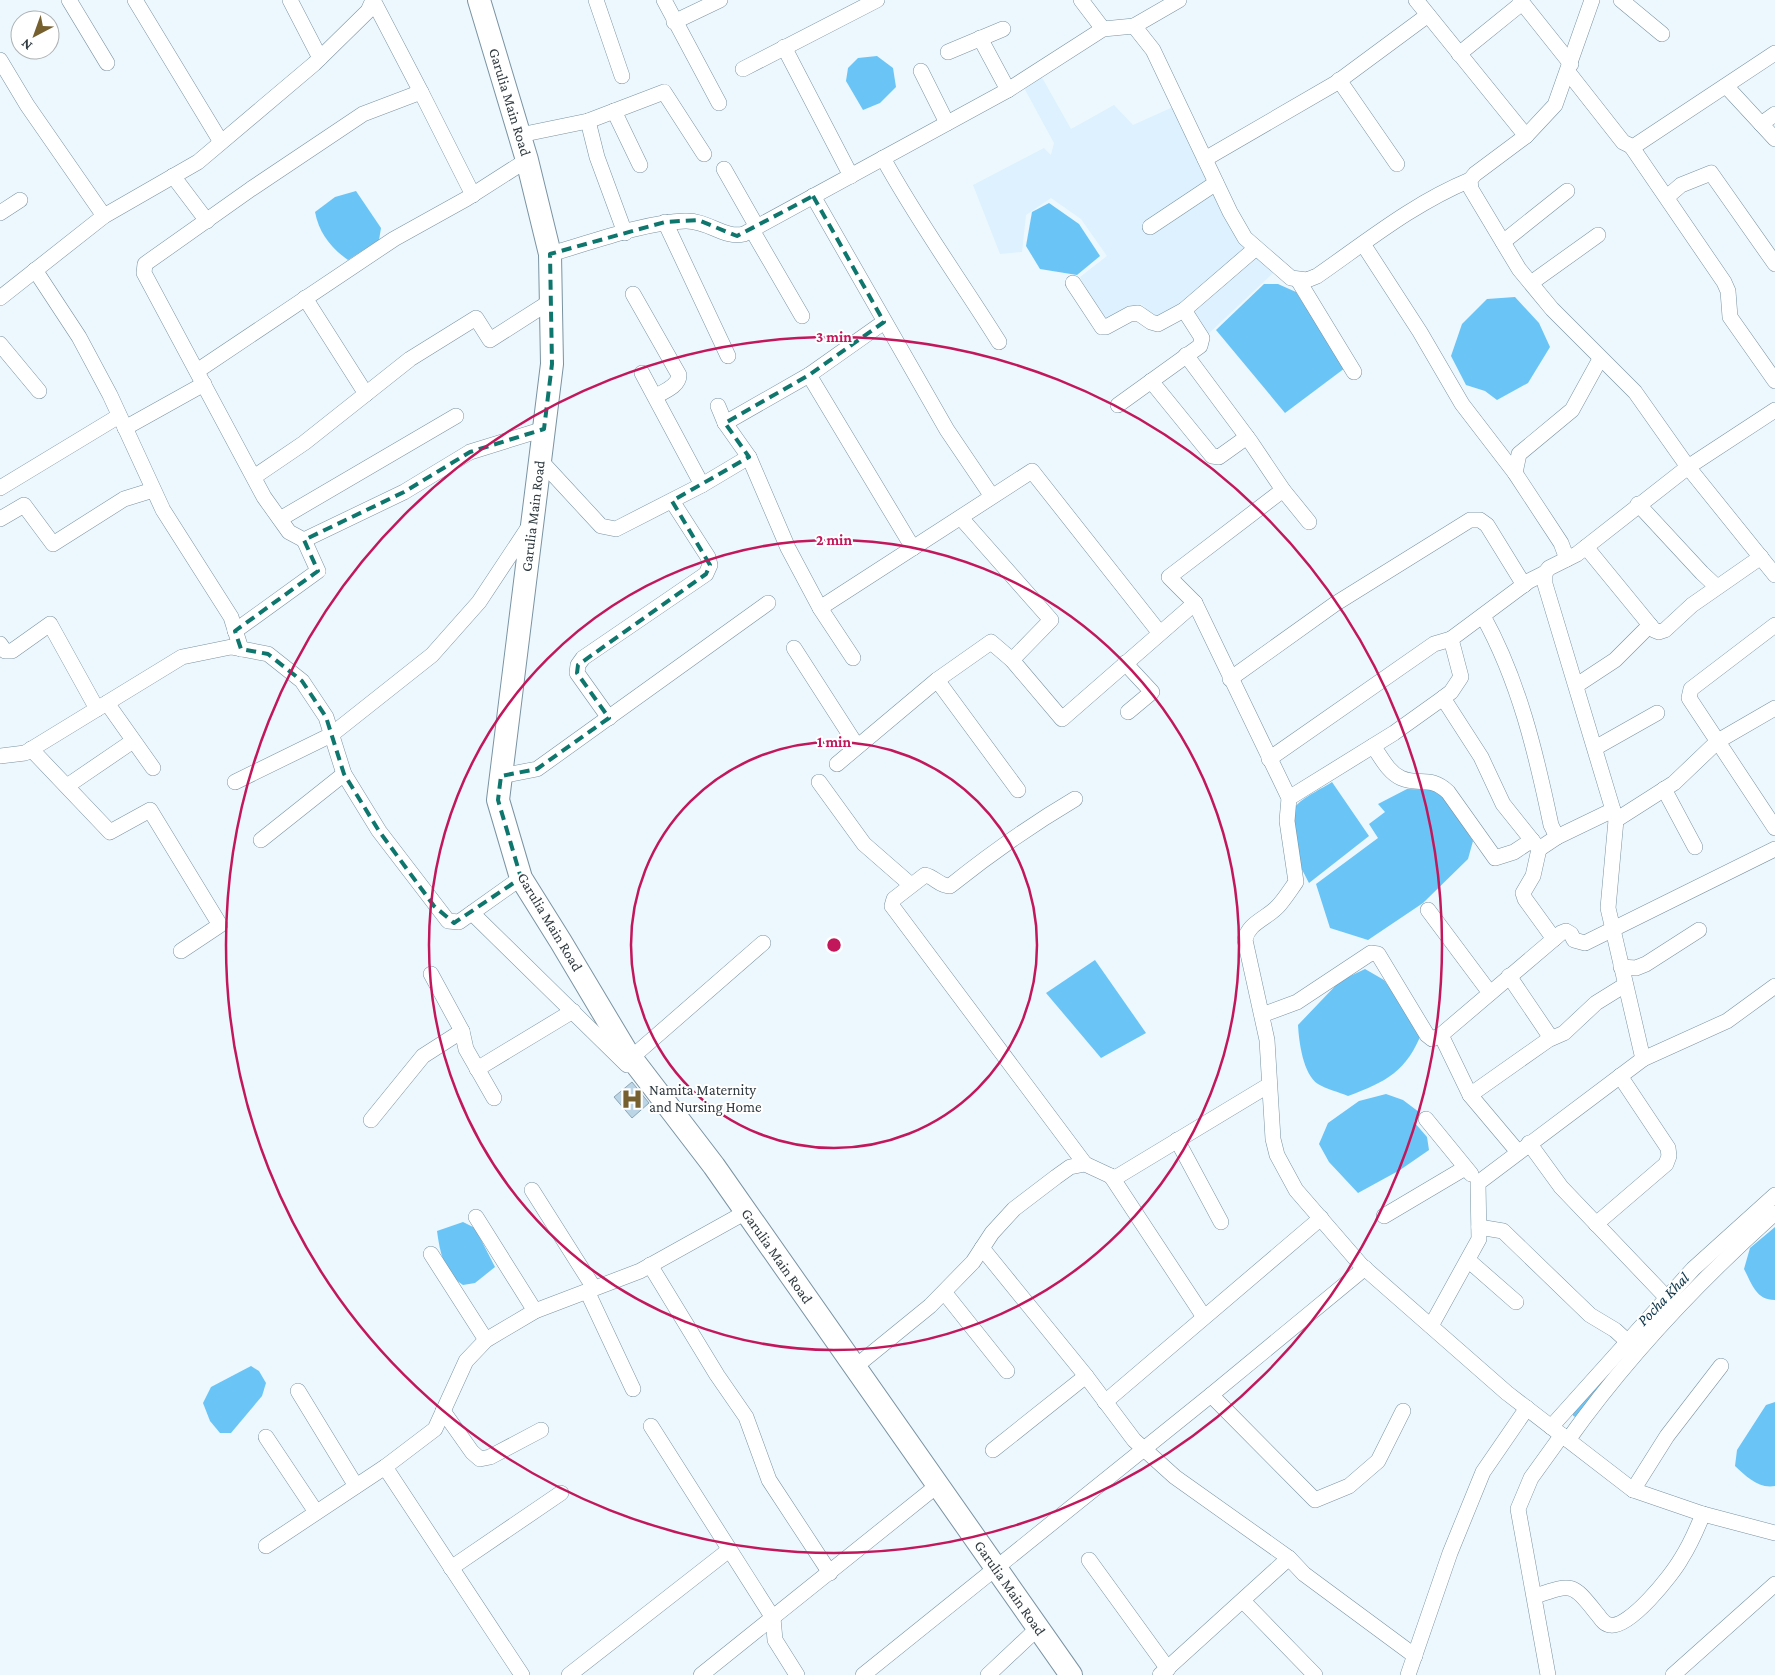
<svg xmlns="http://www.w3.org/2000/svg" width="1775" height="1675" viewBox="0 0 1775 1675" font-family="'Crimson Pro',serif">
  <rect width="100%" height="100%" fill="#edf8fe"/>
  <path fill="#ddf1fe" d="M1040,74L1071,129L1114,105L1133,125L1173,107L1274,272L1206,336L1181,309L1158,321L1141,304L1103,327L1080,277L1107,256L1081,219L1051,198L1026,215L1022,252L1000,254L973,185L1044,148L1051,155L1054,143L1023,86Z"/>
  <g fill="#6ac4f6">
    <path d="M877,56L893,68L896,87L880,103L863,110L846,81L848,68L858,58Z"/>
    <path d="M356,191L381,228L379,240L348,260C331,248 319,233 315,212L335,197Z"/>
    <path d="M1049,203L1079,224L1100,256L1077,275L1040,269L1026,246L1032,212Z"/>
    <path d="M1264,284H1278L1296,292L1345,368L1285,413L1216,330Z"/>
    <path d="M1515,297L1539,323L1550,347L1528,383L1497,400L1485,391L1466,385L1451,356L1462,324L1487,299Z"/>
    <path d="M1332,782L1369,836L1309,883C1298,861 1278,830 1296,806C1302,798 1323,788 1332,782Z"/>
    <path d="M1407,789L1441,790L1473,841L1468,859L1423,903L1368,940L1330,928L1316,884L1378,838L1369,824L1385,812L1378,804Z"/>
    <path d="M1095,960L1146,1033L1101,1058L1046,993Z"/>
    <path d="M1365,969L1384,980L1422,1032C1407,1071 1386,1082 1348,1096C1339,1092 1326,1089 1318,1084C1303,1074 1299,1042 1298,1025L1340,981Z"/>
    <path d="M1386,1094L1403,1100L1419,1112L1414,1122L1427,1137L1429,1150L1400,1170L1358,1193L1329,1162L1319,1144L1328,1123L1359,1101Z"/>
    <path d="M463,1222L475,1228L495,1267L475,1283L463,1285C444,1273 440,1253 437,1231Z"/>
    <path d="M1775,1227V1300C1756,1300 1752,1284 1744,1269L1750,1248Z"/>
    <path d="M251,1366L259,1371L266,1383L262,1396L231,1433H220L210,1421L203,1403L211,1387Z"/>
    <path d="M1775,1402V1486C1758,1489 1746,1476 1735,1466L1737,1450L1766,1405Z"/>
  </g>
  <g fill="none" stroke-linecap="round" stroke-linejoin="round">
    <path stroke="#6ac4f6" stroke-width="5" d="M1575,1414L1604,1381"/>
  </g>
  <path fill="#bbd5e6" stroke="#8da6b5" d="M632,1082L649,1103L632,1118L614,1097Z"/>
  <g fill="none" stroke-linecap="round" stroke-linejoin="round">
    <g stroke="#7a93a2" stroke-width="16">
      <g id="street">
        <path d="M69,0L107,63"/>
        <path d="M135,0L221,142"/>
        <path d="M290,0L320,58"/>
        <path d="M373,0L421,92L363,114L251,189L145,264L144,273L264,497L289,532L304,540L404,492L470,452L544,429"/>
        <path d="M596,0L622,76"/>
        <path d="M664,0L719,103"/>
        <path d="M1081,0L1103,29"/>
        <path d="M1416,0L1526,136"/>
        <path d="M1520,0L1571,64"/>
        <path d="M1592,0L1555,105L1526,136L1475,174L1470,180L1471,189L1519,269L1552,309L1635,392L1688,467L1775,575"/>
        <path d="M1621,0L1662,34"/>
        <path d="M674,22L720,0"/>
        <path d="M1134,26L1179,0"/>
        <path d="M980,38L1008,90"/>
        <path d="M784,47L851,176"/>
        <path d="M948,52L1003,29"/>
        <path d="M1459,54L1522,3"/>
        <path d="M0,60L27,105L104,216"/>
        <path d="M743,69L877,0"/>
        <path d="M921,71L947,123"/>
        <path d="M1568,72L1623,142L1631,146L1636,145L1775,53"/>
        <path d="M1339,80L1397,164"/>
        <path d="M1726,86L1775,139"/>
        <path d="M421,92L473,195"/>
        <path d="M614,111L640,165"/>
        <path d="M588,121L597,157L625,233"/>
        <path d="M1761,124L1775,114"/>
        <path d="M520,135L588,121L664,92L704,154"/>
        <path d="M1631,146L1724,282L1728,291L1730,317L1775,381"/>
        <path d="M883,158C918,222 961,281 999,342"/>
        <path d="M1205,159L1336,83L1428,15"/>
        <path d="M724,169L757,227"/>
        <path d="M173,176L207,221"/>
        <path d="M813,196L947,430L991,495"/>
        <path d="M1667,197L1681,185L1711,173L1775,264"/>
        <path d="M0,213L20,200"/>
        <path d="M665,222L728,356"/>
        <path d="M1150,227L1216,183"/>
        <path d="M752,230L802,316"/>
        <path d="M1503,242L1567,191"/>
        <path d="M1363,244L1420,332L1462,404L1515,473"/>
        <path d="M550,254C594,242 640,223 685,221C708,220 724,239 744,234L1008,90L1103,29L1134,26L1153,50L1230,212L1245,238L1291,278L1307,280L1317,276C1366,242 1414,203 1470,180"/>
        <path d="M35,270L79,337L110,395L163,510L231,617L241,649"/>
        <path d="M1298,280L1354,372"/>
        <path d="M1073,283L1102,327H1106L1130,314L1138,313L1151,322L1158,324L1184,310"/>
        <path d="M1531,283L1598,235"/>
        <path d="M633,294L679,375C679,386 665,391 656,396"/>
        <path d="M0,298L104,216L198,162L314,64L368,11L373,0"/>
        <path d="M305,298L366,394"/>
        <path d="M0,344L39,391"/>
        <path d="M1186,355L1250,441L1283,490L1309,522"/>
        <path d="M197,371L394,239L466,199L527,160"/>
        <path d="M809,375L913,548"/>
        <path d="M1151,381L1212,456L1219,457L1247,437"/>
        <path d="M1118,405L1200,346L1202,338L1184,310L1256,248"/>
        <path d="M718,406L725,423L749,457L788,548L820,608L853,658"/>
        <path d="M725,423L809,375L884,322"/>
        <path d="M125,428L204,384"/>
        <path d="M540,460L601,526L616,529L702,485L642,373"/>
        <path d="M254,477L304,443L410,359L476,318L490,340L551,301"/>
        <path d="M702,485L749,457"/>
        <path d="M0,488L119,416"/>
        <path d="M1638,504L1702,573L1717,587"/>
        <path d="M961,518L1051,620L1012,660L1062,719L1195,603L1289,798L1287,821L1296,882C1291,889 1286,897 1280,904C1269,918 1248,922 1245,940L1267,1040L1273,1139L1277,1155L1296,1190L1361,1265L1507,1393L1633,1490L1703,1514L1775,1533"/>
        <path d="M0,519L24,505L53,544L124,499L153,490"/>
        <path d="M280,519L456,416"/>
        <path d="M1586,547L1654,630L1659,632L1665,630L1692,605L1761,557"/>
        <path d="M1567,559L1561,543L1515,473L1519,454L1572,410L1600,359"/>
        <path d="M1195,603L1169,577L1283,490"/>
        <path d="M820,608L1032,471L1159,632"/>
        <path d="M1483,616C1519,681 1536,753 1551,825L1557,837"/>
        <path d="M1775,625L1691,689L1689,698L1775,828"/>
        <path d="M235,631L318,571L304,540"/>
        <path d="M0,644L5,651H12L50,624L97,709"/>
        <path d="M794,648L857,746"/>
        <path d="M1125,663L1152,692L1128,712"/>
        <path d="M1230,679L1335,604L1470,520H1480L1487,525L1524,585"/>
        <path d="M937,680L1018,790"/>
        <path d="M1577,685L1615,660L1650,625"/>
        <path d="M1443,698L1481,757L1503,804L1539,849L1557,837L1613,810"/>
        <path d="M107,703L153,768"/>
        <path d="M609,718L577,673L578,665L583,658L706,574L710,565L708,557L672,501"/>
        <path d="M1373,746C1381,757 1388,772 1401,778C1419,786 1430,775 1448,792L1495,858L1514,852L1532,840"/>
        <path d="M1595,748L1657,713"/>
        <path d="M31,749L110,832L150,810L220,925L181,951"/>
        <path d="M0,756L25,753L182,657L231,647L268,654L302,681L326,717L344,774L379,831L448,921L459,922L521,878"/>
        <path d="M1269,759L1434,644L1451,639"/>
        <path d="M837,764L937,680L991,642L1012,660"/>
        <path d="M501,776L537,769L768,603"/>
        <path d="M235,782L331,735L432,655L479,602L530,525"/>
        <path d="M819,782L864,844L911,885"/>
        <path d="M67,786L133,741"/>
        <path d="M1664,789L1695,847"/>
        <path d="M1289,798L1394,733L1443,698L1451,692L1461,677L1451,639L1529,581L1545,573"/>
        <path d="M1075,799C1031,825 990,854 950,886C939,886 935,877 925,875L894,899L892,906L1085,1164"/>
        <path d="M1616,820L1674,783L1718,741L1775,708"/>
        <path d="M261,840L344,774"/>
        <path d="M1539,849L1533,876L1523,893L1525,899L1554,939"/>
        <path d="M1428,910L1490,993"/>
        <path d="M472,913L627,1065"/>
        <path d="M1621,967L1636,968L1646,964L1699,930"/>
        <path d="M431,974L462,1031L466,1049L494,1098"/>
        <path d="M1509,976L1551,1038"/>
        <path d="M1262,1015L1297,1002L1371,953L1378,954L1427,1035L1432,1039L1441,1035"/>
        <path d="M631,1058L763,943"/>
        <path d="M1643,1059L1727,1021L1775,986"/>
        <path d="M477,1069L573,1011"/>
        <path d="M1470,1095L1441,1035L1561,933L1566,931L1571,934L1574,940L1585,943L1775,849"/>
        <path d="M1426,1119L1471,1174"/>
        <path d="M371,1120L423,1056L462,1031"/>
        <path d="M1177,1140L1221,1222"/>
        <path d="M1529,1143L1561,1187L1667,1298"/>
        <path d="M1518,1152L1470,1095L1548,1040L1564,1033L1596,1003L1625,985"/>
        <path d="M1111,1176L1204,1317"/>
        <path d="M532,1190L594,1288"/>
        <path d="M1384,1216L1465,1168"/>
        <path d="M476,1217L535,1311"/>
        <path d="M1596,1224L1666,1164L1669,1156L1668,1148L1620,1076"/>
        <path d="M1479,1227L1503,1231L1590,1315L1615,1330L1627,1341"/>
        <path d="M982,1248L1086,1376L1134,1440L1175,1477L1289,1558L1304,1574L1415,1656"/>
        <path d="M431,1254L486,1340"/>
        <path d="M1468,1260L1516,1302"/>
        <path d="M650,1265L717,1375L746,1417L769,1480L830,1573"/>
        <path d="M587,1291L633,1389"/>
        <path d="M944,1292L1007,1371"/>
        <path d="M1431,1326L1479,1239L1478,1183L1643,1059L1608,908L1616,820L1545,584V573L1549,568L1577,554L1688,467L1775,410"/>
        <path d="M855,1367L930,1306L973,1262L992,1233L1014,1209L1056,1177L1070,1167L1085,1164L1115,1178L1269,1085"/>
        <path d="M298,1391L356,1486"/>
        <path d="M1211,1395L1315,1500L1349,1486L1378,1461L1403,1411"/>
        <path d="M1105,1402L1321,1218"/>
        <path d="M443,1411L472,1452L480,1459L490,1457L541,1430"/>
        <path d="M651,1426L773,1618L775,1640L797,1675"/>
        <path d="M1551,1427L1693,1269L1775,1195"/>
        <path d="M266,1437L316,1512"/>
        <path d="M1568,1440C1627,1357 1699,1281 1775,1213"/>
        <path d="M993,1450L1086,1376"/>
        <path d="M385,1467L522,1675"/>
        <path d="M1633,1490L1667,1436L1721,1366"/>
        <path d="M266,1546L385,1467L435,1429L466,1361L486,1340L535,1311L640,1271L746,1212"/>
        <path d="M1089,1560L1168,1669"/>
        <path d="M451,1568L561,1493"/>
        <path d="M1535,1596C1574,1583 1572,1583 1598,1615C1601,1619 1604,1624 1610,1625C1629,1629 1672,1575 1681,1559C1690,1545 1697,1529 1703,1514"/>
        <path d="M1243,1601L1315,1675"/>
        <path d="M569,1675L729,1550"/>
        <path d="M701,1675L938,1485"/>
        <path d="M863,1675L1211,1395L1365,1268"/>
        <path d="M988,1675L1038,1628"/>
        <path d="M1160,1675L1289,1558"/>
        <path d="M1408,1675L1450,1553L1483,1472L1527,1408"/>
        <path d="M1548,1675L1518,1509L1531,1478L1562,1435"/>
        <path d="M1673,1675L1775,1584"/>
      </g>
    </g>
    <g stroke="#7a93a2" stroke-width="24">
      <path id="secondary" d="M479,0L527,160L550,254L552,364L498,800L521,878L561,942L626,1051L714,1166L1071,1675"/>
    </g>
    <use href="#street" stroke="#fff" stroke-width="15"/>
    <use href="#secondary" stroke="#fff" stroke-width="22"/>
  </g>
  <path fill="none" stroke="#0f766e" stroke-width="4" stroke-dasharray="10 6" stroke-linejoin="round" d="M813,196L884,322L809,375L725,423L749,457L672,501L710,565L706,574L578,665L577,673L609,718L537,769L501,776L498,800L521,878L454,923L434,906L379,831L344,774L326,717L302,681L268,654L241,649L235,631L318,571L304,540L404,492L470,452L544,429L552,364L550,254L665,222L698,220L737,236Z"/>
  <g fill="none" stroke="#c2185b" stroke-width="2.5">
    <circle cx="834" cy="945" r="203"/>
    <circle cx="834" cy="945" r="405"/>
    <circle cx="834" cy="945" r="608"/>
  </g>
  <defs>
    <g id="hospital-bare" transform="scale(1.725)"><path d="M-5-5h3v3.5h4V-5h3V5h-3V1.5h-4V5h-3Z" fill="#766030" stroke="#fff" stroke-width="2.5" paint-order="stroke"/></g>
  </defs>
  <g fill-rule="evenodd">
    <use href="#hospital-bare" x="632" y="1099"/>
  </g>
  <g text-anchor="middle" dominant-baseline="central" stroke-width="4" stroke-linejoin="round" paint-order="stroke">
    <g font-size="15" fill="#303b41" stroke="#fff">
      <text transform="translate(510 102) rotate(73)">Garulia Main Road</text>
      <text transform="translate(533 516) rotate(-83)">Garulia Main Road</text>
      <text transform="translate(550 922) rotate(59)">Garulia Main Road</text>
      <text transform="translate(777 1256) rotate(55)">Garulia Main Road</text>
      <text transform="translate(1010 1588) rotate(55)">Garulia Main Road</text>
    </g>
    <g font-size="15" fill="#303b41" stroke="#fff" text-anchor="start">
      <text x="649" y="1090">Namita Maternity<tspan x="649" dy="17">and Nursing Home</tspan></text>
    </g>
    <g font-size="16" font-style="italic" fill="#0c3549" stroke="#fff">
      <text transform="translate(1663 1299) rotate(-46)">Pocha Khal</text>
    </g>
  </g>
  <circle cx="834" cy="945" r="8" fill="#c2185b" stroke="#fff" stroke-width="2.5"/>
  <g font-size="15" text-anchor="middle" font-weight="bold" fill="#c2185b" stroke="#fff" stroke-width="4" stroke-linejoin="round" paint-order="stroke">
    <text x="834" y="342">3 min</text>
    <text x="834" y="545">2 min</text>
    <text x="834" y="747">1 min</text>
  </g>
  <g transform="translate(35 35) rotate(221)"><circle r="24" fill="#ffffff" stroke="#acb1b3"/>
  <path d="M0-4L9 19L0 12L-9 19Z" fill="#766030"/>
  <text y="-8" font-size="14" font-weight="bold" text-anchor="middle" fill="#303b41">N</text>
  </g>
</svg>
